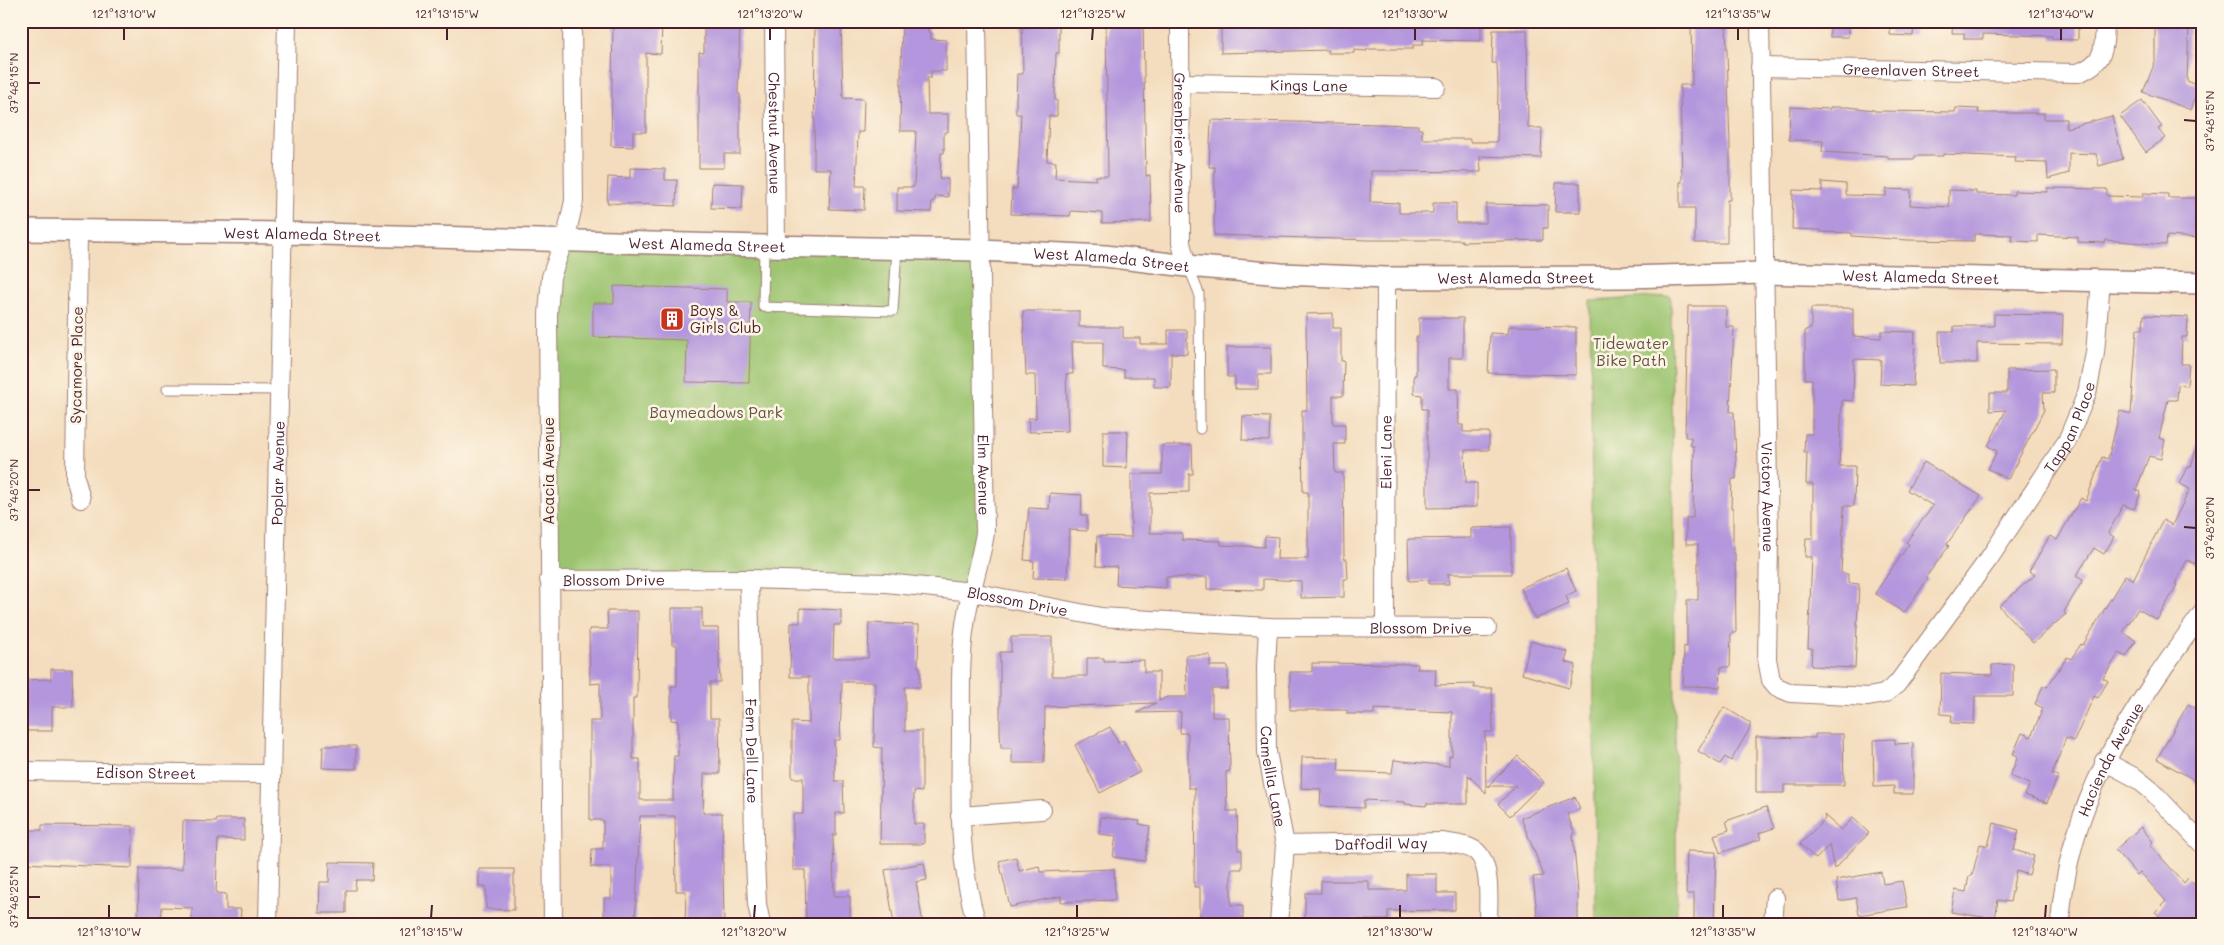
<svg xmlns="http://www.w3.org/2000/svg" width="2224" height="945" viewBox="0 0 2224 945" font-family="Mali,sans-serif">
  <rect width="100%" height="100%" fill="#fcf5e5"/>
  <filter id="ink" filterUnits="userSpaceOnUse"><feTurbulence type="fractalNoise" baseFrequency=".02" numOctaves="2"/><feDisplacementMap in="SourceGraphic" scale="10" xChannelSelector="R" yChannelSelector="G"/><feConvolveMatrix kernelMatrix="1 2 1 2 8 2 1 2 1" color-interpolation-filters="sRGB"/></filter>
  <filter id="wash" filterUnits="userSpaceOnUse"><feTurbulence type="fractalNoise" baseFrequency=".0096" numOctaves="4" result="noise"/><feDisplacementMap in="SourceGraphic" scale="20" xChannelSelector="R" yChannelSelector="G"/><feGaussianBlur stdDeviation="1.12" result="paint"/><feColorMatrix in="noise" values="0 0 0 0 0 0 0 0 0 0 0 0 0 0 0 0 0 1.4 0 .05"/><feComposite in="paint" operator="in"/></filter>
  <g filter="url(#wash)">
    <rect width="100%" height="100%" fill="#f4ddbe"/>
    <g fill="#9cc470" stroke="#73724e">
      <path d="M564,241L980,250L985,533L972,592L549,580L548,314Z"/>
      <path d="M1671,296L1677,924H1596L1590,301Z"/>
    </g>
    <g id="blocks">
      <g fill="#b396dd">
        <path d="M613,21H662L661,54L646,53V132H633V147L611,146Z"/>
        <path d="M715,21H740L738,94H740V154H724V168H699V52L704,53V26H715Z"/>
        <path d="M815,21H841L843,98L864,99L863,132H858L856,186H865L864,210L829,209L831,169H814Z"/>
        <path d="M902,21H927L928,32H931V39L946,40V71H931V78H927L928,114H948V132H944V153H941L940,179H948V197L935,196V201H932L931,212L897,211V187H914L916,131H900Z"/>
        <path d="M1022,21H1059V53H1056L1055,100H1057V116H1049L1047,161L1056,162L1055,178L1096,180V176H1108L1106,21H1143L1146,176L1150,175L1151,222L1102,223V213L1071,211L1070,216L1011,214L1012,189H1017L1021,114H1016V101L1017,74H1023Z"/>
        <path d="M1221,21H1481V41L1423,40V45H1413V49H1367V51L1354,50V53H1328V50L1221,53Z"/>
        <path d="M1691,21H1726L1730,145V200H1727V243H1695V208H1680V182H1682L1680,85H1692Z"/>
        <rect x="1830" y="21" width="18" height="16"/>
        <path d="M1890,21H1914L1913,36L1890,35Z"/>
        <path d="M1953,21H2078V40L2052,39V36L1983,34V39H1964V33H1952Z"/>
        <path d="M2155,21H2189L2187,81L2200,86L2191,110L2143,92L2155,62Z"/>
        <path d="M1493,30H1527L1528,128H1542L1541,158L1480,156L1481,172L1371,171L1370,202L1399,203V213H1433V203H1456V223H1486V204L1548,205V228H1543V240L1462,242V240H1369L1214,235L1215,167H1209L1211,120L1418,125V129H1422V139H1470V142H1497L1498,88L1497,63H1492Z"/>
        <path d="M2142,100L2162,127L2158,129L2165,138L2146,152L2120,116Z"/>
        <path d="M1790,107L1830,109V107H1849L1874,110V111L1955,112L1956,108L1979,109L1978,113H2044V119H2066V128L2112,116L2123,159L2099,166L2096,154L2069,153V173L2048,179L2047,163L2015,162L2016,157L1943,154V156H1915V159H1888V156L1822,152L1823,141L1789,140Z"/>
        <path d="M630,168L665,169V180H677L676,206L607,203L608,177L630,178Z"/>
        <path d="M1822,182L1846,184V195L1886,196V189L1911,190L1910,205L1949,207V190L1976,191V194L2014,195V191L2047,192V188L2107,189V196L2142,197L2143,193L2168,194V198H2200L2198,238L2167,236L2166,245L2106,240L2105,243L2078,242V237L2038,235V242L2012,241L2013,235L1974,234V241L1908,240L1852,236V233L1821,232V230L1792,229L1793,190L1822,191Z"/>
        <path d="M712,183L743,184L742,209L711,208Z"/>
        <path d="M1556,183H1580V212H1555Z"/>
        <path d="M614,286L727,289V302H751L749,383L686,382L687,340L593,337V303H614Z"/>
        <path d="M1688,306H1726V327H1734L1730,412H1734L1736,460V479H1732L1731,508H1733V553H1735L1736,633H1731L1730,667H1721L1720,687L1683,686L1684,646L1687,647V600H1698V544H1686V518H1693L1694,446H1691V437H1685Z"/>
        <path d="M1811,308H1853V336L1881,338V331L1915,332L1913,386L1880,384L1881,360L1854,359L1853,401L1842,400L1839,466H1855L1854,506H1844L1841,573L1848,574V583L1859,584L1855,668L1811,666L1812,648H1808L1812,557H1805L1806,538H1813V484H1806L1807,452H1804L1805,434H1812V379H1805V330L1811,329Z"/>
        <path d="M1023,311H1079V327H1123V338H1140V344H1168V330H1187V354L1171,353V387H1154V377H1124V370L1103,369V342H1072L1073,374H1066L1068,431L1029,432L1028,418H1036L1035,375H1026Z"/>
        <path d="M1333,313V328H1341V361H1344L1343,396H1333V424H1345V444H1334L1335,473H1343L1344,559H1347L1348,579H1344V597L1301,598V581L1263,579V590L1207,589V577H1166V588L1116,585L1117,567L1096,566L1097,536L1131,537V474H1162V445H1192L1193,474H1189V492L1150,493V533H1182V540L1221,541V545L1264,547L1265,536L1278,537L1277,559H1308V492H1303L1302,443V410H1307L1306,314Z"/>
        <path d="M1994,314L2063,315L2062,344L1977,343V363H1940L1939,332H1954V326H1994Z"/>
        <path d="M2144,315L2188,317L2187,337H2182L2181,364H2189L2187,386L2178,385L2177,400H2168L2159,438L2165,440L2161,459L2149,456L2136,490L2141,492L2134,509L2123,505L2108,533L2114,537L2104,554L2094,548L2076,576L2083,580L2064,612L2066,614L2033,643L1999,606L2035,575L2029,571L2050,536L2057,540L2081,498L2086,501L2102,457L2108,459L2120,411L2131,414L2137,329H2143Z"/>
        <path d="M1419,318H1463V358H1449V389H1458L1459,425H1463V432H1489V450H1465L1466,483H1477V507L1427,508V409H1422V395L1414,394V375H1416V337H1419Z"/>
        <path d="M1509,326L1576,327V375L1488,373L1490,333L1508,334Z"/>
        <path d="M1227,347H1271V374H1258V389H1235V377H1227Z"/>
        <path d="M2054,369V393H2043L2044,410L2008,479L1988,469L1997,451L1988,446L2006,410L1990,411V393H2007V370Z"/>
        <path d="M1243,416L1270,417L1269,441L1242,440Z"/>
        <path d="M1103,431H1128L1127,468L1103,467Z"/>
        <path d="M2199,439L2203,440V549L2195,564L2187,560L2175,584L2177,585L2157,620L2138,609L2123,632L2136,641L2126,657L2119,653L2103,678L2108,681L2098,698L2094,696L2074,741L2066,738L2052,774L2058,776L2047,803L2025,795L2030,784L2010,776L2018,756L2013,754L2022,733L2031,737L2043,708L2035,704L2043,686L2047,687L2067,657L2071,659L2081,644L2083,645L2125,575L2133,580L2163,520L2172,525L2190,489L2180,484L2188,467H2191Z"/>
        <path d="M1924,462L1981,496L1947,544L1949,546L1926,577L1928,579L1904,613L1875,593L1909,544L1906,542L1933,506L1907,490Z"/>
        <path d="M1050,493L1082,495L1081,515L1087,516V531L1069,530L1067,579L1033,578L1034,561L1024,560L1029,508L1049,509Z"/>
        <path d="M1511,527V574H1448L1449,584H1429V580L1409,581L1408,539L1471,538V528Z"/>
        <path d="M1566,568L1576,591L1566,596L1569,604L1535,619L1521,588Z"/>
        <path d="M672,608H702V628H718L720,682H710V718H719L720,774H704L703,813H722L724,924H685L686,891H676L675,816H640L635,924H604V898H611V867H591L592,849H603V820H590V721H600V683L590,684L589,629H608L607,611H638L637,698H633V759H640V800H673L674,756H678V721L671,720V686H677V645H672Z"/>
        <path d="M800,608L841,610V625H834L833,658H868L869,623L919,625L918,667H920V687H905V731H922V792L914,791V824H924V844H880L882,748L874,747L875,682H842L840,740H834L835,781H843L844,813H836V835H833L834,896H850V924H806L805,870H793V814H803V778H792V722L809,723V677H790L791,623H800Z"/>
        <path d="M1011,637H1052V676H1087V658H1104V661L1144,660V672H1159V701L1167,697H1187L1186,655H1210V666H1228V689H1212V717H1229L1230,771L1226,772L1227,811H1237L1238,850H1242V869H1231V905H1243V924H1200V887H1194L1195,788H1188V733H1180L1181,712L1137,713L1156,703L1045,707L1044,763H1012V748H1001L1000,732V652H1011Z"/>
        <path d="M1531,641L1568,652L1565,662L1576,665L1569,688L1522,674Z"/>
        <path d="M1312,663L1418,664L1417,669H1436L1435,685L1474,684V688H1492L1493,732H1485L1486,793L1468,775V804H1426V806L1405,804V802L1364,800V808L1320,806L1321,789L1301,788L1302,757L1339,758L1338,771L1392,773L1394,760L1449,766V756H1452V712L1374,709V714H1347V710H1290V672H1312Z"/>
        <path d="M2013,664V696H1975L1974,724L1951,723L1952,715L1940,714L1941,673L1992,675V665Z"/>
        <path d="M51,669H72L73,707H52V731H24V680L51,679Z"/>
        <path d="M2188,704L2203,712V791L2191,778L2157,759Z"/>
        <path d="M1724,707L1750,723V728L1731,761L1725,757L1720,764L1698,751Z"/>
        <path d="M1110,727L1118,743L1123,740L1140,772L1100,793L1075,745Z"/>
        <path d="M1815,734H1843L1844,785H1784V793H1756V737L1815,738Z"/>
        <path d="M1895,739V744L1913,743V794H1894V786L1874,787L1873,740Z"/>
        <path d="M323,746H356V769L322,768Z"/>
        <path d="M1518,756L1544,782L1510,816L1498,804L1516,786H1488Z"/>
        <path d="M1575,797L1580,809L1567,814L1575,834L1573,835L1578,893V924H1538L1533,877L1544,876L1521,818Z"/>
        <path d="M1766,807L1774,828L1759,833L1761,839L1720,853L1714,835L1729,830L1726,821Z"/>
        <path d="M1824,815L1841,830L1853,818L1869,833L1834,869L1829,845L1816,859L1800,844L1825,819Z"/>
        <path d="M1101,817L1140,821L1139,824L1150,826L1145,861L1113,857L1116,836L1099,834Z"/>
        <path d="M217,819H244V840L218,839L216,893L226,894V909H241L240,924H192V908L162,907L161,924H138L139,869H182L183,821L216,822Z"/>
        <path d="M1994,823L2019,830L2014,850L2034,856L2029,875L2016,871L2010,902L1998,900L1995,919L1951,912L1955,890L1966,892L1969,876H1972L1980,844L1988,846Z"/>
        <path d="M42,825L133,826L132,868L22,863L23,830H42Z"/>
        <path d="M2141,827L2153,842L2150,845L2184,883L2188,878L2203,893V917L2196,924H2168L2155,912L2166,901L2140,872L2137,875L2115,850Z"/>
        <path d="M1687,851L1716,852L1714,924H1694V894H1686Z"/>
        <path d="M1016,857L1019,871L1039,866L1040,872L1114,869L1115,900L1061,902V896L1010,907L999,861Z"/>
        <path d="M330,862L373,863L372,880H356L355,890H346V913H319L320,882H329Z"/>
        <path d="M924,863L927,880L916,882L923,924H894L885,870Z"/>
        <path d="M479,869H514V910L486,909V886H479Z"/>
        <path d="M1881,872L1883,884L1902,881L1907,907L1859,915L1856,898L1839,901L1836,880Z"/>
        <path d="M1406,874H1437V893H1455V910L1388,911V920H1343V924H1305V893H1321V881H1369V890H1406Z"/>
      </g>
    </g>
  </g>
  <g filter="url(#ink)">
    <use href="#blocks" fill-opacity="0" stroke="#9f7e74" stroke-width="1"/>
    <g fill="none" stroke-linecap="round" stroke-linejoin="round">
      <g stroke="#9f7e74" stroke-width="11">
        <g id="service">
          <path d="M764,246L763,307L893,311L897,248"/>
          <path d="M1188,266L1199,293L1200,429"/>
          <path d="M167,389L280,390"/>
        </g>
      </g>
      <g stroke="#9f7e74" stroke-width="20">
        <g id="minor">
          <path id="s1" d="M774,21L776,246"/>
          <path id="s2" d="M977,21L985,533C981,558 973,582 968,607C959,651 961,695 961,740C960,802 958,863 977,924"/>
          <path id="s3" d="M1180,21L1181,243L1187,266"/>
          <path id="s4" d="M1760,21L1769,545L1767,659L1771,680L1777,687L1791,693L1868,697L1884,694L1897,684L1990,557L2067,441L2087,393L2095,353L2101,280"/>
          <path id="s5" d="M1760,67L2078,73C2106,62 2104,48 2105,21"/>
          <path id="s6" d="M1181,83L1436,87"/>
          <path d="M78,231L75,477L81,499"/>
          <path id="s7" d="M749,579L754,838L757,904L761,924"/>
          <path id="s8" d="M549,580L749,579L886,583L972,592L1101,617L1268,627L1487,628"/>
          <path id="s9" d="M1385,626L1386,278"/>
          <path id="s10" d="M1268,627L1266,668L1267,752L1285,845L1279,924"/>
          <path d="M2104,761L2136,778L2152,791L2203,845"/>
          <path id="s11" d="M21,771L271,774"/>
          <path d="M960,816L1042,810"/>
          <path id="s12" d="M1285,845L1443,842C1454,844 1469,845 1477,852C1492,867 1488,904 1488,924"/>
          <path id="s13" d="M268,924L287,21"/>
          <path d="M553,924L548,314L551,277L568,228L574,201L572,21"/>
          <path d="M1773,924L1775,898"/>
          <path id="s14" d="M2060,924C2068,797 2132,711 2203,612"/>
        </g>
      </g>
      <g stroke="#9f7e74" stroke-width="24">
        <g id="tertiary">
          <path id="s15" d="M21,230L283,233L764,246L980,250L1105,256L1187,266L1281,274L1386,278L1627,277L1764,273L2203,283"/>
        </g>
      </g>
      <use href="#service" stroke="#fff" stroke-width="9"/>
      <use href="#minor" stroke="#fff" stroke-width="18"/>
      <use href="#tertiary" stroke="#fff" stroke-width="21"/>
    </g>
  </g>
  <path fill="none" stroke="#4a1f2b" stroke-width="2" d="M124,40V28M447,40V28M770,40V28M1092,40L1093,28M1415,40V28M1738,40V28M2061,40V28M28,83H40M2184,120L2196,121M28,490H40M2184,527L2196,528M28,897H40M109,918V905M431,918L432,905M754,918L755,905M1077,918V905M1400,918V905M1723,918V905M2045,918L2046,905"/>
  <defs>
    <g id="building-square" transform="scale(1.25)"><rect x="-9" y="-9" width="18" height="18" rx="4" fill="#c8321e" stroke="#fcf5e5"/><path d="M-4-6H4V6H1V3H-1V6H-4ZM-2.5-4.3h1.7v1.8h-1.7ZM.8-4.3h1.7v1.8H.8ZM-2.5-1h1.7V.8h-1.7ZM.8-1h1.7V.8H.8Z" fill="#fff"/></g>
  </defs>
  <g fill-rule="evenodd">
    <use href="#building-square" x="672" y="319"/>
  </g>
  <g text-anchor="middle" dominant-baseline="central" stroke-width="5" stroke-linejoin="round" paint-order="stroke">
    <g font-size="15" fill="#4a1f2b" stroke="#fcf5e5">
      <text stroke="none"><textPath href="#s5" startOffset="151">Greenlaven Street</textPath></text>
      <text stroke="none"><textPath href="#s6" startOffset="128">Kings Lane</textPath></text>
      <text stroke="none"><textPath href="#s1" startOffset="112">Chestnut Avenue</textPath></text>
      <text stroke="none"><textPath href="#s3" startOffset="122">Greenbrier Avenue</textPath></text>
      <text stroke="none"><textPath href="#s15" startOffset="281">West Alameda Street</textPath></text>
      <text stroke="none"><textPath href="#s15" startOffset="686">West Alameda Street</textPath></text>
      <text stroke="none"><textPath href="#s15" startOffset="1091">West Alameda Street</textPath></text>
      <text stroke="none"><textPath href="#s15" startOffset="1901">West Alameda Street</textPath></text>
      <text stroke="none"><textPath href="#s15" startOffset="1496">West Alameda Street</textPath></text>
      <text transform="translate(76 365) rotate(-89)">Sycamore Place</text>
      <text stroke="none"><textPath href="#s4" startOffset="1104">Tappan Place</textPath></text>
      <text stroke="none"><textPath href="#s9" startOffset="174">Eleni Lane</textPath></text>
      <text transform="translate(548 471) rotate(-90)">Acacia Avenue</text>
      <text stroke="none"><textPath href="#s13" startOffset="451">Poplar Avenue</textPath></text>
      <text stroke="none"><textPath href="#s2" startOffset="454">Elm Avenue</textPath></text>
      <text stroke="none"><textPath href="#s4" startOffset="476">Victory Avenue</textPath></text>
      <text stroke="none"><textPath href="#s8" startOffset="65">Blossom Drive</textPath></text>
      <text stroke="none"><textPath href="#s8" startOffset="470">Blossom Drive</textPath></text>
      <text stroke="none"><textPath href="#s8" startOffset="875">Blossom Drive</textPath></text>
      <text stroke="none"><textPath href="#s7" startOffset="172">Fern Dell Lane</textPath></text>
      <text stroke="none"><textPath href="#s14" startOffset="174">Hacienda Avenue</textPath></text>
      <text stroke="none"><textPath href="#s11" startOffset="125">Edison Street</textPath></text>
      <text stroke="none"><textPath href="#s10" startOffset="150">Camellia Lane</textPath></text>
      <text stroke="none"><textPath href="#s12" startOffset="96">Daffodil Way</textPath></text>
    </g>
    <g font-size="15" fill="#4a1f2b" stroke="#fcf5e5" text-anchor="start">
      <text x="690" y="310">Boys &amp;<tspan x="690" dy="17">Girls Club</tspan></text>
    </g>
    <g font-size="15" fill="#635140" stroke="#fcf5e5">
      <text x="1631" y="343">Tidewater<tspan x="1631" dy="17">Bike Path</tspan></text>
      <text x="716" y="412">Baymeadows Park</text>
    </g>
  </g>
  <rect width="2224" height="945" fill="none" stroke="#fcf5e5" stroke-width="55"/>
  <rect x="28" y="28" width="2168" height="890" fill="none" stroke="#4a1f2b" stroke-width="2"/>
  <g font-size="12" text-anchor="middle" fill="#4a1f2b">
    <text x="124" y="18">121°13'10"W</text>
    <text x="447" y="18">121°13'15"W</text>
    <text x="770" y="18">121°13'20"W</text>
    <text x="1093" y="18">121°13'25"W</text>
    <text x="1415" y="18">121°13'30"W</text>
    <text x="1738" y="18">121°13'35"W</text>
    <text x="2061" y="18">121°13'40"W</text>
    <text transform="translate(14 83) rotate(-90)" y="4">37°48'15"N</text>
    <text transform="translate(2210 121) rotate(-90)" y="4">37°48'15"N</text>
    <text transform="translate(14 490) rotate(-90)" y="4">37°48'20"N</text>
    <text transform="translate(2210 528) rotate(-90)" y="4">37°48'20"N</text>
    <text transform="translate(14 897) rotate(-90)" y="4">37°48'25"N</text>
    <text x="109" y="936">121°13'10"W</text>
    <text x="431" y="936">121°13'15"W</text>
    <text x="754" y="936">121°13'20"W</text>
    <text x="1077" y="936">121°13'25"W</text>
    <text x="1400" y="936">121°13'30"W</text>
    <text x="1723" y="936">121°13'35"W</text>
    <text x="2045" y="936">121°13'40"W</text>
  </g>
</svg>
